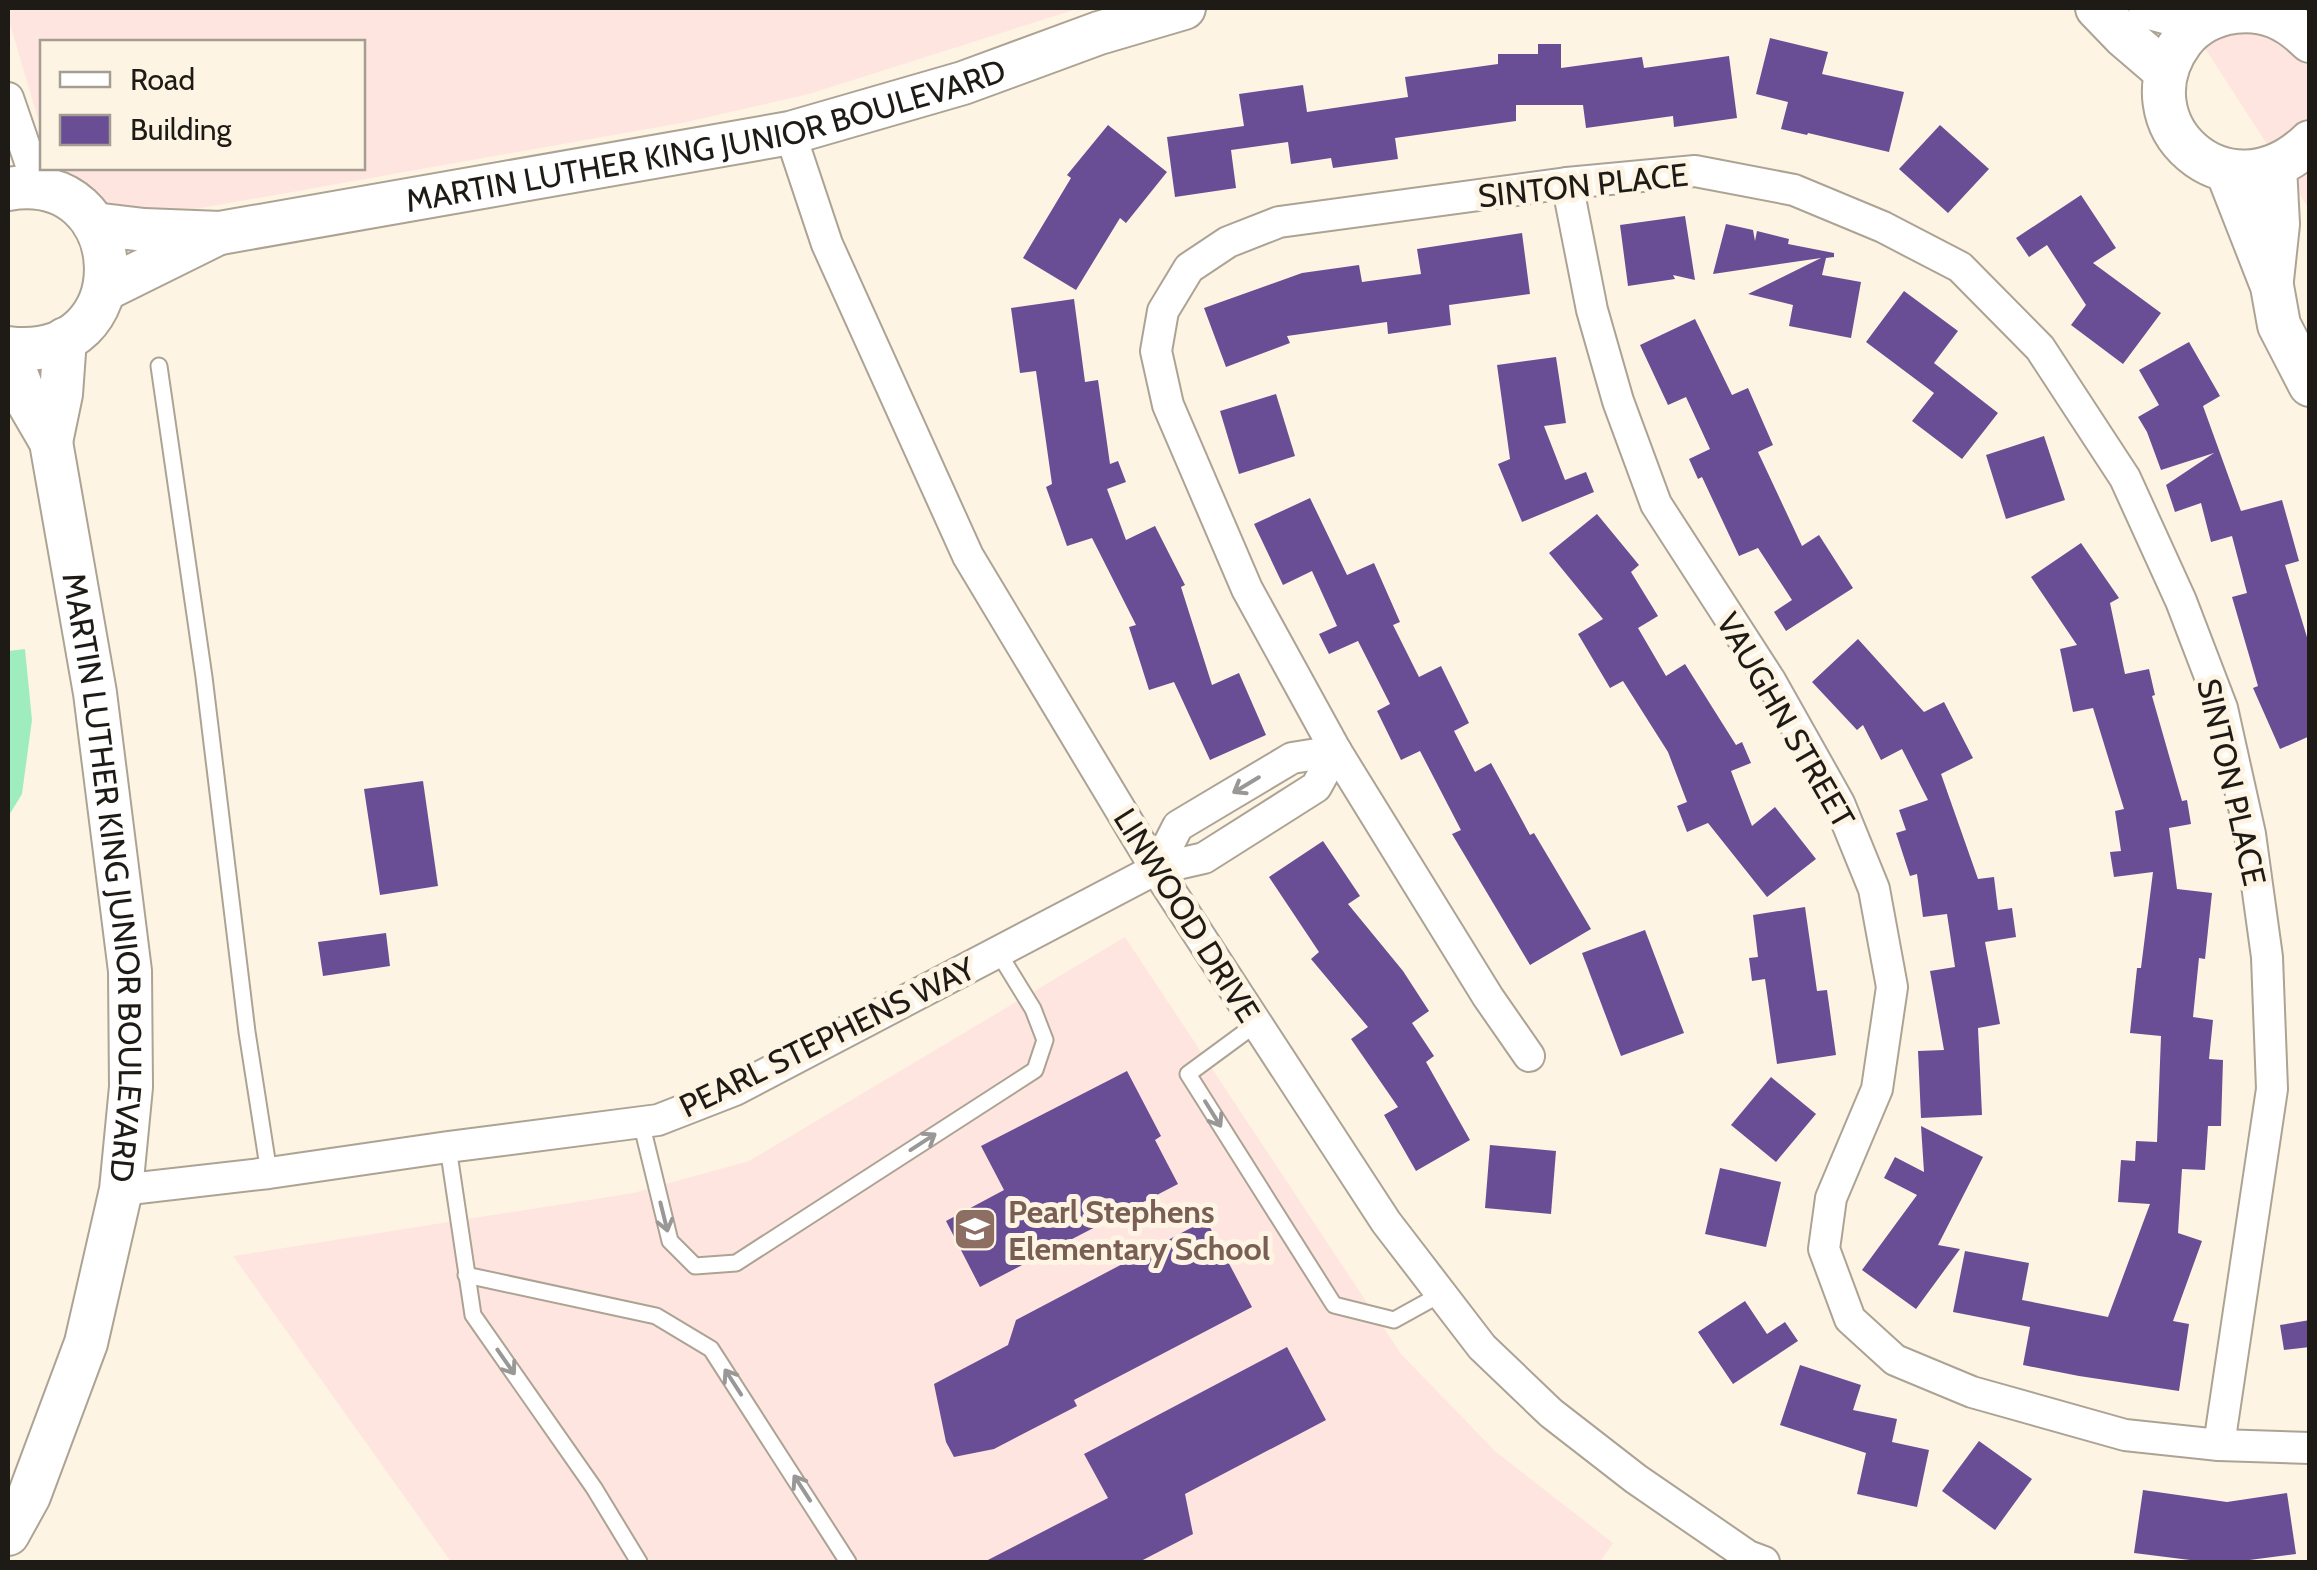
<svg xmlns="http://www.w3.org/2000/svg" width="2317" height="1570" viewBox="0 0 2317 1570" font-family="Cabin,sans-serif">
  <rect width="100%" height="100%" fill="#fef4e4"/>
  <g fill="#ffe5df">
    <path d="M8,8H1080L809,94L687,122L122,222L74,195L59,168H362V42H42V133L8,17Z"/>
    <path d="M2167,8H2309V209L2206,50Z"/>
    <path d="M1125,937L1401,1354L1496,1452L1613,1543L1600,1562H451L233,1256L633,1193L749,1161Z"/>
  </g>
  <path fill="#9fedbf" d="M25,649L32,720L22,794L8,817V651Z"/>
  <g fill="#694e95">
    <path d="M1770,38L1828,52L1822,74L1904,92L1889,152L1808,133L1807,135L1781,129L1788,102L1756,94Z"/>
    <path d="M1538,44H1561V68L1642,57L1644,68L1729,56L1737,118L1674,127L1673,116L1586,128L1583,105H1516V121L1395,138L1398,159L1333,168L1331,158L1291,164L1288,142L1231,150L1236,188L1175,197L1167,137L1244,126L1239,94L1303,85L1307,112L1408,97L1405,77L1498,64V54H1538Z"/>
    <path d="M1108,125L1167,172L1126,223L1120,218L1076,290L1023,258L1071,178L1067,175Z"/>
    <path d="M1940,125L1989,169L1948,213L1899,169Z"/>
    <path d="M2081,195L2116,248L2093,263L2161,313L2123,364L2071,325L2086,305L2047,245L2029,257L2016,238Z"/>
    <path d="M1685,216L1695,280L1673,275L1675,279L1628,286L1620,225Z"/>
    <path d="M1726,224L1753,230L1755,241L1757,231L1789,239L1788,244L1834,253V257L1826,258L1822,275L1861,282L1851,338L1789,326L1793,305L1748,294L1821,258L1713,274Z"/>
    <path d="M1522,233L1530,294L1449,305L1451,325L1388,334L1387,322L1287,336L1290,343L1226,367L1204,308L1302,273L1359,265L1362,282L1421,274L1417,249Z"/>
    <path d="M1904,291L1958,331L1934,363L1998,413L1962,459L1912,421L1934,393L1866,342Z"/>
    <path d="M1074,299L1085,382L1098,380L1110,464L1118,461L1126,482L1107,489L1126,540L1155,526L1185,585L1181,587L1212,685L1239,673L1266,735L1210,760L1174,682L1149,690L1129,627L1136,625L1092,538L1067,546L1046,487L1052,484L1036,371L1020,373L1011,308Z"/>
    <path d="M1695,319L1732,395L1748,388L1773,445L1758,452L1802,546L1819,535L1853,588L1786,631L1774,612L1792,600L1758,548L1739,556L1702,477L1698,479L1689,459L1710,449L1686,397L1668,405L1640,345Z"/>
    <path d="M2189,342L2220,396L2203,406L2241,511L2282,500L2299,561L2285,565L2310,647V736L2280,749L2253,688L2258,686L2232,597L2247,593L2232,536L2211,542L2201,503L2175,512L2166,485L2214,453L2161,470L2147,432L2138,417L2159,405L2139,370Z"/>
    <path d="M1556,357L1566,423L1544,426L1565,480L1586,472L1594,492L1522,522L1498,464L1510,459L1497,365Z"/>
    <path d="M1276,394L1295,456L1239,474L1220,411Z"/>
    <path d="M2044,436L2065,500L2006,519L1986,455Z"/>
    <path d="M1310,498L1347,575L1374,563L1400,622L1393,625L1419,677L1441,666L1469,723L1454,731L1475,772L1491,763L1530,835L1534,833L1591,929L1530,965L1452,834L1461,830L1420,751L1401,760L1377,711L1390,704L1358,641L1329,654L1319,634L1337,626L1312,571L1283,585L1254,524Z"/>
    <path d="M1597,514L1639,565L1631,572L1658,616L1638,628L1666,676L1685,664L1736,745L1742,742L1751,763L1731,771L1752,826L1775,807L1816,859L1767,897L1708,823L1687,832L1677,806L1687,802L1668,752L1623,681L1610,688L1578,634L1603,619L1549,553Z"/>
    <path d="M2081,543L2119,598L2110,603L2125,674L2149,669L2155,695L2152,696L2182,801L2187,800L2191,824L2169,828L2177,889L2212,893L2205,959L2199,958L2193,1017L2213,1020L2209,1059L2223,1060L2221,1126H2208L2205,1170L2182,1169L2178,1233L2202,1241L2173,1321L2189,1324L2179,1391L2079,1376L2023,1365L2030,1327L1953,1312L1965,1251L2029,1263L2022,1300L2108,1317L2150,1204L2118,1202L2121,1160L2135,1161L2136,1141L2157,1142L2161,1036L2130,1033L2137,968H2141L2153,872L2114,877L2110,852L2121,851L2115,811L2124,809L2093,708L2073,712L2060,649L2077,645L2031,577Z"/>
    <path d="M1858,639L1924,712L1944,702L1973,758L1941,774L1978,879L1994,877L1998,910L2012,908L2016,937L1985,942L2000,1024L1978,1028L1982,1115L1921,1118L1918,1051L1944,1050L1930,971L1955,967L1947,914L1923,917L1917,874L1910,876L1896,833L1906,830L1899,810L1928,800L1902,749L1881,760L1863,725L1857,730L1812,682Z"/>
    <path d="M423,781L438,886L380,895L364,789Z"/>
    <path d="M1323,841L1360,896L1348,904L1403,971L1429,1011L1412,1023L1434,1056L1426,1062L1470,1140L1416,1171L1384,1115L1398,1107L1351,1039L1368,1027L1311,959L1319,952L1269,877Z"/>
    <path d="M1805,907L1817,991L1827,990L1836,1055L1777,1064L1765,979L1752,981L1749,958L1758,957L1753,915Z"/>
    <path d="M1645,930L1684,1033L1621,1056L1582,953Z"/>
    <path d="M386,933L390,966L323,976L318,942Z"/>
    <path d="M1127,1071L1161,1136L1155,1140L1178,1184L980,1287L946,1221L1004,1190L981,1146Z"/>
    <path d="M1771,1077L1816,1114L1776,1162L1731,1125Z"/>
    <path d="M1921,1126L1983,1157L1938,1245L1960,1249L1916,1309L1862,1270L1917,1195L1884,1178L1895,1157L1924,1172Z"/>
    <path d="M1490,1145L1556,1151L1551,1214L1485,1208Z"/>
    <path d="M1720,1168L1781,1182L1766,1247L1705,1234Z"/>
    <path d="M1206,1220L1252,1307L1074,1400L1077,1406L994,1449L954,1457L946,1442L934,1384L1008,1345L1016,1320Z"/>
    <path d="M1745,1301L1767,1334L1785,1322L1798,1341L1733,1384L1698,1332Z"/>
    <path d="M2310,1320V1347L2284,1350L2280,1325Z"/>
    <path d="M1287,1347L1326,1420L1185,1494L1193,1534L1139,1562H984L1108,1498L1084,1454Z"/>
    <path d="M1800,1365L1861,1385L1853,1410L1897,1419L1892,1442L1929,1450L1917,1507L1857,1494L1866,1453L1780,1425Z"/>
    <path d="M1979,1441L2032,1479L1995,1530L1942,1491Z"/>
    <path d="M2143,1490L2227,1502L2287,1493L2296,1554L2234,1562H2206L2134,1553Z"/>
  </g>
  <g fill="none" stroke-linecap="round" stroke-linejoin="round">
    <g stroke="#aca394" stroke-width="19">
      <g id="lane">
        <path d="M159,366L204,677L247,1032L269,1173"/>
        <path d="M1256,1024L1188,1074L1334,1305L1394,1320L1441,1294"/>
        <path d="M641,1122L670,1241L695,1266L736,1263L1035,1070L1045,1040L1033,1009L998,952"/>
        <path d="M448,1147L473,1315L594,1488L639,1562"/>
        <path d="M466,1275L656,1316L711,1349L848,1562"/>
      </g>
    </g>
    <g stroke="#aca394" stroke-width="34">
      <g id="street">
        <path d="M8,98L39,188"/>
        <path d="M790,133L827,244L968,556L1156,869L1386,1222L1482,1347L1551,1413L1636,1479L1748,1556L1764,1562"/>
        <path d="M1567,183L1592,310L1618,401L1656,504L1771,682L1839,803L1874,889L1892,987L1877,1089L1831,1198L1824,1249L1850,1319L1895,1360L1972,1392L2125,1435L2219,1445L2310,1448"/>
        <path d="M1156,869L1178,826L1292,758L1336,751"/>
        <path d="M1529,1056L1488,997L1336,751L1247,589L1168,405L1156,351L1163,311L1189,268L1228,242L1279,222L1567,183L1695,171L1794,190L1883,227L1960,267L2040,348L2125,478L2181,601L2222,708L2250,834L2267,957L2272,1089L2219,1445"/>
        <path d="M121,1190L269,1173L448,1147L658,1120L735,1090L1156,869L1204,858L1316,787L1336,751"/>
      </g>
    </g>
    <g stroke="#aca394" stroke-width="46">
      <g id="secondary">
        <path d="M2097,8L2124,36L2166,72"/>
        <path d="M2150,8L2202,22"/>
        <path d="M2310,41C2288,19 2265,8 2234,12C2214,14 2194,25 2182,41C2121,123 2227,222 2310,142"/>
        <path d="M2227,171L2272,286L2279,325L2310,385"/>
        <path d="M8,189C134,167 143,365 8,348"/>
        <path id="s1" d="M94,224L144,230L220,233L790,133L963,83L1099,33L1184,8"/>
        <path d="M2272,280L2278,224L2275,167"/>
        <path d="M104,290L215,235"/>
        <path id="s2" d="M8,352L26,399L51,442L95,693L130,971L131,1087L121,1190L86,1343L29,1496L8,1534"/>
        <path d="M51,442L61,394L65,339"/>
      </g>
    </g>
    <use href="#lane" stroke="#fff" stroke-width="15"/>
    <use href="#street" stroke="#fff" stroke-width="30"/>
    <use href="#secondary" stroke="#fff" stroke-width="42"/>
  </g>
  <defs><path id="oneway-shaft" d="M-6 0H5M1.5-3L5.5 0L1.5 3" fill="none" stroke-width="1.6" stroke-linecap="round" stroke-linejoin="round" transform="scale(2.5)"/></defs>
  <g stroke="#9a9896">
    <use href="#oneway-shaft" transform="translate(1246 785) rotate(149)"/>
    <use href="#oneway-shaft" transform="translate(1213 1114) rotate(58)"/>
    <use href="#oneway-shaft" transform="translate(923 1142) rotate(-33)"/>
    <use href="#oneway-shaft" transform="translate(664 1217) rotate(76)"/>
    <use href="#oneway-shaft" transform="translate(506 1362) rotate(55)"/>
    <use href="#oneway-shaft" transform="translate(733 1382) rotate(-123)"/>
    <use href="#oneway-shaft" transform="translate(802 1488) rotate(-123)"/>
  </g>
  <defs>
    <g id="school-square" transform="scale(2.25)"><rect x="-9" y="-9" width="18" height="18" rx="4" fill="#8d6e63" stroke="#fef4e4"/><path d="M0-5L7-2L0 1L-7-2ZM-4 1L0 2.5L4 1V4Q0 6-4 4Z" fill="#fff"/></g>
  </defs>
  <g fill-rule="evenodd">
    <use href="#school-square" x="975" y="1229"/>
  </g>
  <g text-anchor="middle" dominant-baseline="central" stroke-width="10" stroke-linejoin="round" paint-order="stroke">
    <g font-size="32" fill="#1e1a15" stroke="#fef4e4">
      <text stroke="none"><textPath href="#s1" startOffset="622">MARTIN LUTHER KING JUNIOR BOULEVARD</textPath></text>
      <text transform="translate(1583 185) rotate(-6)">SINTON PLACE</text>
      <text transform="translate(1786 720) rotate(60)">VAUGHN STREET</text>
      <text transform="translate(2232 782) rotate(77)">SINTON PLACE</text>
      <text stroke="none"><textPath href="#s2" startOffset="540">MARTIN LUTHER KING JUNIOR BOULEVARD</textPath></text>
      <text transform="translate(1187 915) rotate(58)">LINWOOD DRIVE</text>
      <text transform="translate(827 1037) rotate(-26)">PEARL STEPHENS WAY</text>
    </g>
    <g font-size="32" font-weight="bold" fill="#785e54" stroke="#fef4e4" text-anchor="start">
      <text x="1008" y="1211">Pearl Stephens<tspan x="1008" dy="37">Elementary School</tspan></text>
    </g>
  </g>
  <rect width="2317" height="1570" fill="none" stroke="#1e1a15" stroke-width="20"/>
  <rect x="40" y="40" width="325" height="130" fill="#fef4e4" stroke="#a49d91" stroke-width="2.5"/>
  <rect x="60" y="72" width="50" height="15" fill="#ffffff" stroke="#a49d91" stroke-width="2.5"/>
  <text x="130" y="90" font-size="30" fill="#1e1a15">Road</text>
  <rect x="60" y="115" width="50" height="30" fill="#694e95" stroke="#a49d91" stroke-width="2.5"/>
  <text x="130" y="140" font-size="30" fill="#1e1a15">Building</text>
</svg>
